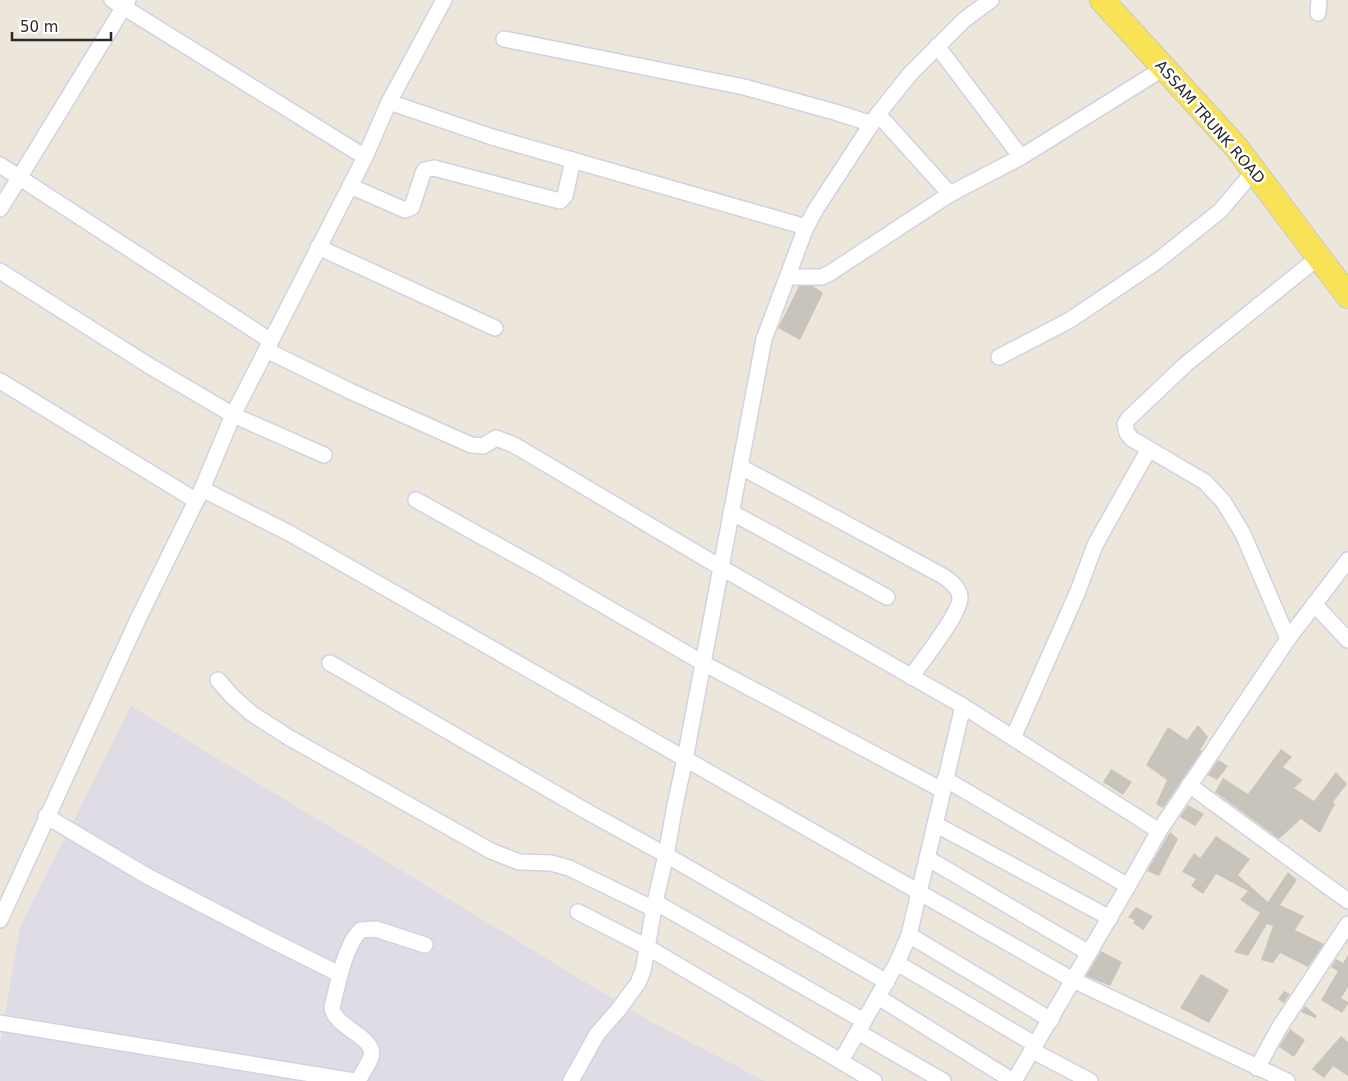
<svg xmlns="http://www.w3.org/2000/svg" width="1348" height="1081" viewBox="0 0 1348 1081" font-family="'DejaVu Sans',sans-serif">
  <rect width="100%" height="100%" fill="#ede7db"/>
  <path fill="#e0dce5" d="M131,706L646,1019L765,1081H0V1045L20,927Z"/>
  <g fill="#c8c4bb">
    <path d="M799,286H813L823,293L800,340L778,328Z"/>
    <path d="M1198,725L1208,737L1200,750L1202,751L1163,808L1156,804L1167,780L1146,765L1168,727L1187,740Z"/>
    <path d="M1281,749L1292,757L1283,767L1303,780L1294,788L1314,801L1336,772L1347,784L1333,802L1335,804L1320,833L1301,819L1279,839L1215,792L1223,778L1248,794Z"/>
    <path d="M1218,760L1228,766L1217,780L1208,775Z"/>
    <path d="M1111,769L1132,782L1123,795L1103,782Z"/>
    <path d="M1188,805L1204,814L1195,826L1180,817Z"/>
    <path d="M1170,832L1178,839L1159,876L1147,871Z"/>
    <path d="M1216,836L1250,859L1238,875L1268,902L1288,872L1297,880L1280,905L1304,916L1295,930L1324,944L1308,967L1280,953L1273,963L1261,960L1273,926L1267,924L1248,956L1234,952L1260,913L1240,900L1248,891L1216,874L1203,894L1191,886L1196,879L1182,872L1194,853L1200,858Z"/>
    <path d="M1136,907L1153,916L1143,930L1133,923L1135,921L1128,917Z"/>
    <path d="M1101,951L1122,962L1110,986L1086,976Z"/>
    <path d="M1348,955V987L1341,998L1348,1002V1004L1342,1013L1321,1000L1338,971L1331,967L1336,959L1343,963Z"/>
    <path d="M1201,974L1229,990L1209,1023L1180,1008Z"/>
    <path d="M1284,991L1290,994L1284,1003L1278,999Z"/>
    <path d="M1305,1006L1317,1016L1315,1018L1301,1012Z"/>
    <path d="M1290,1029L1305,1040L1294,1057L1279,1047Z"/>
    <path d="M1341,1036L1348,1042V1076L1333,1066L1324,1078L1312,1069Z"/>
  </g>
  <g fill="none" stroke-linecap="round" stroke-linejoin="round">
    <g stroke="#d0d2e4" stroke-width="18">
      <g id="street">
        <path d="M112,0L365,157"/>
        <path d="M1318,13L1319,0"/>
        <path d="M504,39L744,87L835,112L872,124"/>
        <path d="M937,46L1021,157"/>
        <path d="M389,102L492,137L806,227"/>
        <path d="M878,114L950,194"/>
        <path d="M0,165L271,341"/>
        <path d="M350,186L405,210L412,207L423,173L425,170L434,168L560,201L565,196L573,160"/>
        <path d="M0,209L128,0"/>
        <path d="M318,247L495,328"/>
        <path d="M0,271L148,365L233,415L324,455"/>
        <path d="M787,277H822L830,273L950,194L1021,157L1164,68"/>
        <path d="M266,350L352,392L471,445L483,446L496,438L514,445L720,567L963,706L1159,831"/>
        <path d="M999,357L1070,320L1156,262L1220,211L1254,171"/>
        <path d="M0,381L195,500"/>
        <path d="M741,467L943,576C950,581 959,587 960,597C961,613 922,661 911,677"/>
        <path d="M202,489L291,534L1073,980L1287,1081"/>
        <path d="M416,500L546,572L703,663L942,790"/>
        <path d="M731,512L887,597"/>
        <path d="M1314,604L1348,640"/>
        <path d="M1288,639L1243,534L1223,501L1205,482L1132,439L1127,433L1125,424L1128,419L1186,364L1319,257"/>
        <path d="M330,663L586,811L666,855L887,982"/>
        <path d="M218,680L232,696L251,713L288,737L491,851L519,862L551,863L569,868L654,909"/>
        <path d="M1013,738L1078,591L1095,545L1149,449"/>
        <path d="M945,779L1128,886"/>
        <path d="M1189,785L1348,901"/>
        <path d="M46,816L147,876L265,937L339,974"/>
        <path d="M935,824L1110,918"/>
        <path d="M927,858L1089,953"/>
        <path d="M655,902L864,1021"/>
        <path d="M578,912L647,947L874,1081"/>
        <path d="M0,920L139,617L202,489L233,415L365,157L389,102L444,0"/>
        <path d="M909,935L1051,1020"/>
        <path d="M897,963L1036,1045"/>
        <path d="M878,997L1013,1081"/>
        <path d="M0,1023L354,1081"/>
        <path d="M858,1032L943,1081"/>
        <path d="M1033,1051L1090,1081"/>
        <path d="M841,1061L897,963L909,935L963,706"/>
        <path d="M1257,1068L1279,1028L1348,924"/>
        <path d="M358,1081C362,1073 368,1065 371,1057C377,1037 335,1028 332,1008C337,987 345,944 361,930L376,929L425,945"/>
        <path d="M571,1081L597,1034L619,1009L638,983L643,971L655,902L666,855L675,805L685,759L764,339L806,227L816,209L878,114L910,74L964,20L991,0"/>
        <path d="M1014,1081L1128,886L1159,831L1288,639L1348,560"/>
      </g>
    </g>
    <g stroke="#c8c8c8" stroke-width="26">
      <path id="primary" d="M1102,0L1236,147L1348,296"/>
    </g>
    <use href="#street" stroke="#fff" stroke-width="15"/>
    <use href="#primary" stroke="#f8e255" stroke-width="24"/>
  </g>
  <g text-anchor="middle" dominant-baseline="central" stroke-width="5" stroke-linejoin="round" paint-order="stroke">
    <g font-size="15" fill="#2a2a2a" stroke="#fff">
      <text transform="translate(1210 122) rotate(49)">ASSAM TRUNK ROAD</text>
    </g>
  </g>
  <path d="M12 32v8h99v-8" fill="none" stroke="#2a2a2a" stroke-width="2.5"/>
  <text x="20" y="32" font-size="15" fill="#2a2a2a" stroke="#ffffff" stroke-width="4" paint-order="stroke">50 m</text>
</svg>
